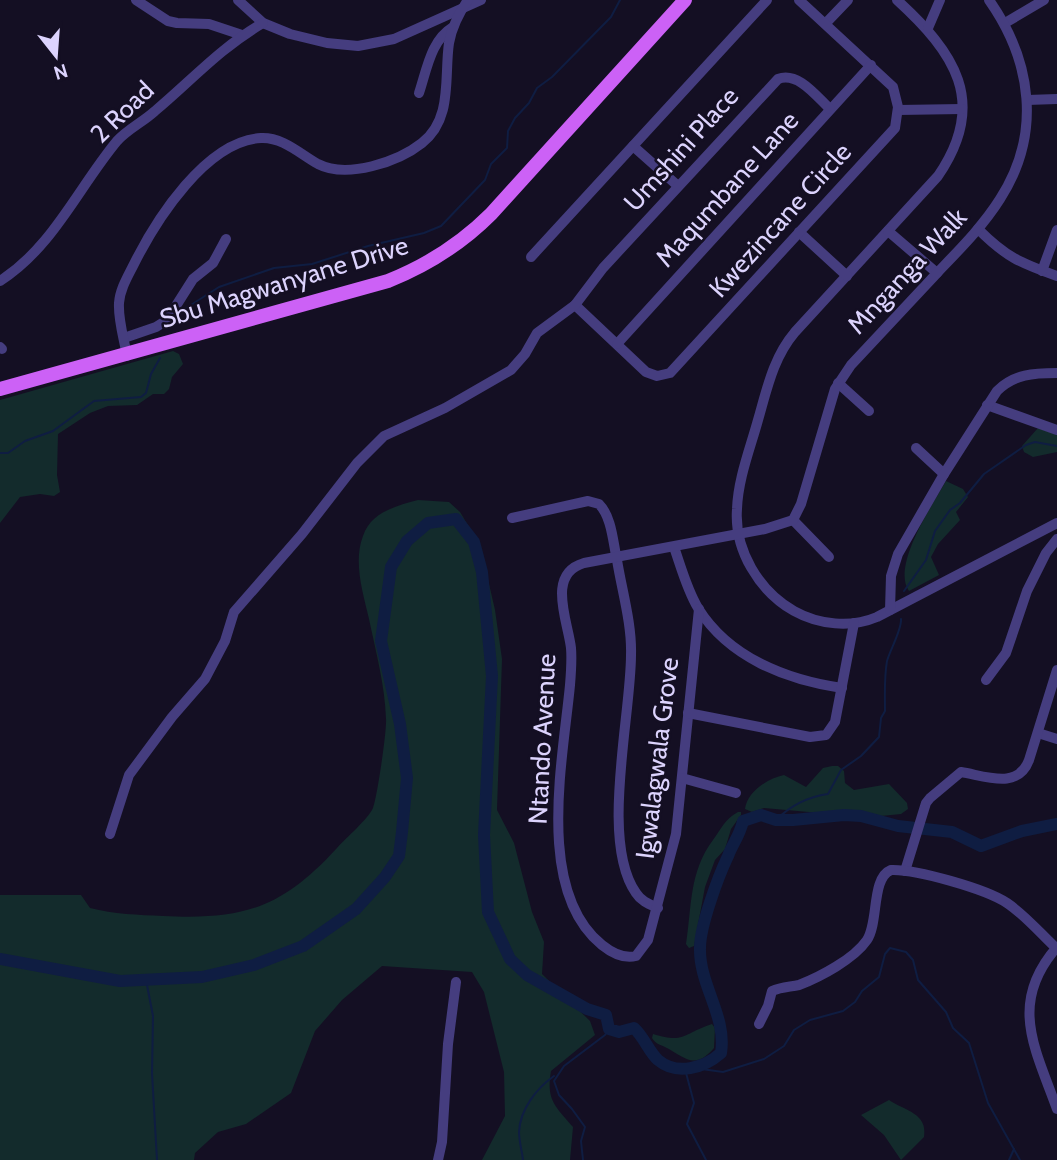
<svg xmlns="http://www.w3.org/2000/svg" width="1057" height="1160" viewBox="0 0 1057 1160" font-family="Cabin,sans-serif">
  <rect width="100%" height="100%" fill="#140f23"/>
  <g fill="#132b2c">
    <path d="M173,351L179,354L183,364L172,377L169,389L164,394H153L137,405L108,406L90,413L58,434L57,475L60,492L54,496L40,494L20,497L0,523V400Z"/>
    <path d="M1038,428L1057,435V452L1033,457L1024,452L1022,446Z"/>
    <path d="M946,481L963,489L968,497L956,512L960,520L938,544L931,557L939,575L909,591C891,566 933,504 946,481Z"/>
    <path d="M418,500L449,502L460,512L480,545L495,610L502,659L497,810L514,843L532,912L544,942L542,974L590,1021L595,1035L551,1071C546,1100 555,1106 573,1127L570,1160H482L505,1116L504,1072L484,992L472,972L382,966L342,1000L315,1031L291,1093L246,1124L218,1132L195,1153L194,1160H0V895H81L90,908C114,914 138,915 163,916C244,920 282,908 337,848C346,838 368,819 373,808C377,798 387,730 386,719C385,686 376,652 369,619C363,593 353,562 363,536C371,512 396,506 418,500Z"/>
    <path d="M832,766H838L844,771L845,783L854,790L889,784L907,803L908,809L901,814L881,816L843,810L820,813L764,808L752,812L745,809C747,792 768,778 784,775L806,787L823,768Z"/>
    <path d="M738,812H741V815L731,829L725,849L715,860L705,887L694,946L689,948L686,944C692,906 689,872 713,840C721,829 725,819 738,812Z"/>
    <path d="M712,1024L715,1028L714,1048C694,1071 685,1057 665,1047C659,1044 656,1044 652,1038L653,1034C685,1044 684,1033 712,1024Z"/>
    <path d="M889,1100C905,1111 928,1113 924,1137L901,1160L884,1135L861,1115Z"/>
  </g>
  <g fill="none" stroke-linecap="round" stroke-linejoin="round">
    <g stroke="#0f1d42" stroke-width="2">
      <path d="M174,324L183,310L219,287L274,268L312,264L368,246L424,233L441,226L485,180L491,164L507,148L508,131L515,118L529,103L537,88L552,77L611,17L620,0"/>
      <path d="M0,453H8L25,441L53,431L94,401L141,397L146,393L151,374L160,358"/>
      <path d="M904,591L926,560L935,531L950,510L960,503L984,474L1026,445L1035,442L1057,446"/>
      <path d="M776,820C791,805 807,797 828,794L841,770L861,756L879,737L881,718L885,711C885,695 884,678 887,661C890,650 902,629 901,619"/>
      <path d="M146,980L153,1016L152,1073L157,1160"/>
      <path d="M694,1068L723,1072L764,1059L784,1046L794,1030L810,1020L843,1011L855,1002L862,991L879,977L885,954L890,948L906,952L913,960L918,980L946,1012L953,1028L969,1043L988,1103L1020,1160"/>
      <path d="M685,1069L694,1103L687,1124L706,1160"/>
      <path d="M523,1160C522,1151 519,1141 519,1132C520,1109 537,1088 554,1076"/>
      <path d="M583,1160L581,1141L585,1127L572,1109L559,1095L554,1081L564,1066L605,1035L609,1029"/>
      <path d="M1009,1160L1014,1149"/>
    </g>
    <path stroke="#0f1d42" stroke-width="12" d="M0,959L120,981L202,977L254,965L303,946L356,909L385,877L399,856L402,832L407,778L400,724L381,641L391,567L407,541L428,523L456,519L474,542L482,572L492,676L484,835L488,912L510,959L527,975L587,1009L606,1015L609,1029L619,1032L634,1028C644,1037 649,1052 658,1060C677,1076 704,1068 721,1053C727,1016 699,985 700,948C700,926 718,877 728,856C733,843 740,835 743,821L761,815L776,820H793L844,815L861,816L898,826L952,832L981,846L1022,831L1057,824"/>
    <g stroke="#453d7f" stroke-width="10">
      <path d="M136,0L168,21L177,23L209,24L242,35"/>
      <path d="M238,0L263,23L290,34L327,43L358,46L394,39L481,0"/>
      <path d="M897,0C954,52 989,102 938,176L795,332C773,358 767,389 758,420C750,449 738,479 737,509C734,550 759,591 794,611C819,625 851,628 877,617L1057,523"/>
      <path d="M826,23L848,0"/>
      <path d="M1005,23L1044,0"/>
      <path d="M928,28L940,0"/>
      <path d="M419,93C427,69 431,40 453,27"/>
      <path d="M1027,100L1057,99"/>
      <path d="M898,110L962,109"/>
      <path d="M633,146L678,186"/>
      <path d="M978,229C1006,257 1020,263 1057,276"/>
      <path d="M888,231L937,273"/>
      <path d="M799,232L847,276"/>
      <path d="M531,257L767,0"/>
      <path d="M1042,271L1057,230"/>
      <path d="M0,281C53,247 78,188 117,141C128,129 143,122 155,111C192,80 220,48 263,23"/>
      <path d="M575,305L646,372L657,376L670,373L895,128L898,107L893,87L799,0"/>
      <path d="M124,338L156,327L167,320L193,279L213,263L226,239"/>
      <path d="M617,344L871,65"/>
      <path d="M0,347L2,349"/>
      <path d="M127,356C124,339 118,320 119,303C120,289 128,276 134,264C156,220 206,141 261,138C283,137 300,154 318,164C347,179 398,162 422,143C453,119 444,77 449,43C452,27 459,13 468,0"/>
      <path d="M838,383L869,411"/>
      <path d="M987,405L1057,430"/>
      <path d="M916,448L944,474"/>
      <path d="M512,518L588,501L599,504C612,517 613,543 617,560C622,591 632,624 631,655C631,716 600,842 636,893C641,901 649,904 658,908"/>
      <path d="M793,520L829,557"/>
      <path d="M674,547C681,567 687,590 698,608C729,658 787,680 842,688"/>
      <path d="M699,609L676,834L648,940L636,956C624,959 612,953 602,945C535,891 563,760 570,685C571,673 572,660 571,648C568,621 546,574 584,563L765,529L793,520L801,504L835,389L851,365C880,334 909,303 938,272C960,249 983,226 1000,199C1042,134 1032,61 989,0"/>
      <path d="M890,610L891,576L898,554L944,474L997,391C1014,374 1034,373 1057,373"/>
      <path d="M986,680L1006,653L1027,591L1046,553L1057,539"/>
      <path d="M688,713L810,737L826,735L835,722L854,623"/>
      <path d="M1038,733L1057,739"/>
      <path d="M682,778L736,793"/>
      <path d="M110,834L129,775L172,717L205,679L225,641L234,612L302,534L357,463L384,436L445,408L511,370L525,354L537,333L575,305L603,268L778,79C798,71 817,97 830,109"/>
      <path d="M905,871L926,803L930,798L961,772C986,776 1018,790 1029,760L1057,670"/>
      <path d="M1057,947C1008,1003 1035,1048 1057,1109"/>
      <path d="M759,1024L768,1006L772,991C781,987 790,987 799,985C820,977 854,959 867,940C879,922 871,878 891,870C916,869 986,889 1007,903C1025,915 1040,933 1056,948"/>
      <path d="M438,1160L442,1142L448,1044L456,982"/>
    </g>
    <path stroke="#cc61f6" stroke-width="14" d="M0,389L388,281C428,265 461,244 491,214L685,0"/>
  </g>
  <g text-anchor="middle" dominant-baseline="central" stroke-width="5" stroke-linejoin="round" paint-order="stroke">
    <g font-size="26" fill="#dcd3fd" stroke="#140f23">
      <text transform="translate(122 112) rotate(-44)">2 Road</text>
      <text transform="translate(681 149) rotate(-48)">Umshini Place</text>
      <text transform="translate(727 189) rotate(-48)">Maqumbane Lane</text>
      <text transform="translate(780 220) rotate(-48)">Kwezincane Circle</text>
      <text transform="translate(907 271) rotate(-47)">Mnganga Walk</text>
      <text transform="translate(284 282) rotate(-17)">Sbu Magwanyane Drive</text>
      <text transform="translate(542 739) rotate(-87)">Ntando Avenue</text>
      <text transform="translate(657 758) rotate(-83)">Igwalagwala Grove</text>
    </g>
  </g>
  <g transform="translate(56 56) rotate(163)" stroke="#140f23" stroke-width="5" paint-order="stroke">
  <path d="M0-5L12 26L0 18L-12 26Z" fill="#dcd3fd"/>
  <text y="-10" font-size="19" font-weight="bold" text-anchor="middle" fill="#dcd3fd">N</text>
  </g>
</svg>
